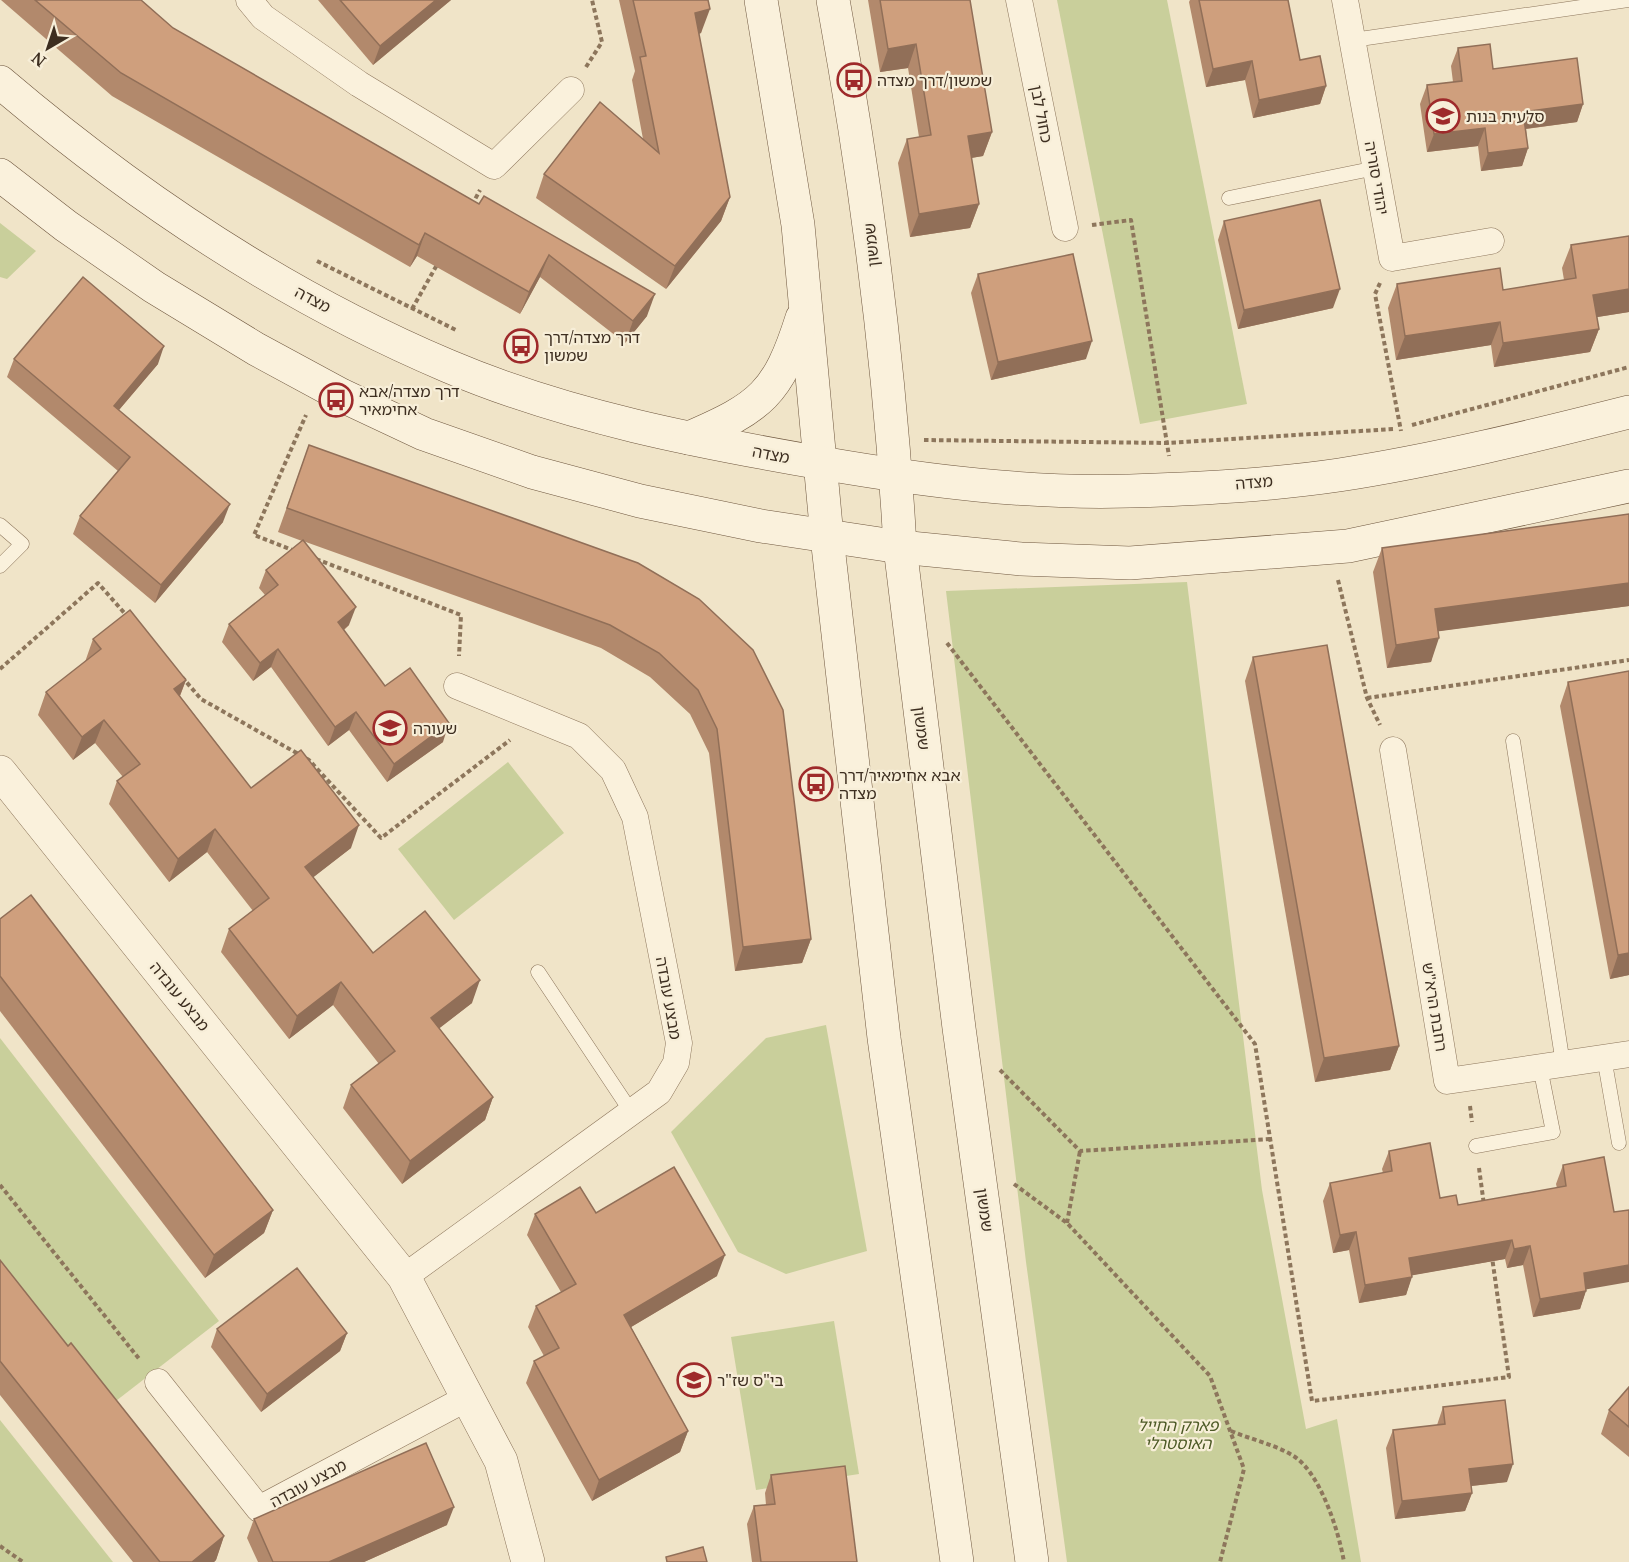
<svg xmlns="http://www.w3.org/2000/svg" width="1629" height="1562" viewBox="0 0 1629 1562" font-family="'Noto Serif','Noto Sans Hebrew',serif">
  <rect width="100%" height="100%" fill="#f0e4c8"/>
  <g fill="#c9cf9b">
    <path d="M1057,0H1167L1247,404L1140,424Z"/>
    <path d="M0,223L36,251L7,279L0,277Z"/>
    <path d="M1187,582L1262,1190L1306,1429L1337,1419L1361,1562H1067L1026,1262L946,591Z"/>
    <path d="M508,762L564,833L454,920L398,849Z"/>
    <path d="M826,1025L867,1251L786,1274L738,1252L671,1132L766,1038Z"/>
    <path d="M0,1038L219,1321L112,1404L0,1259Z"/>
    <path d="M834,1321L859,1474L756,1490L731,1337Z"/>
    <path d="M0,1420L113,1562H0Z"/>
  </g>
  <g fill="none" stroke-linecap="round" stroke-linejoin="round">
    <g stroke="#8d765c" stroke-width="15">
      <g id="service">
        <path d="M1353,40L1629,0"/>
        <path d="M1229,198L1376,168"/>
        <path d="M0,525L22,544L0,566"/>
        <path d="M1513,741L1563,1064"/>
        <path d="M538,972L632,1113"/>
        <path d="M1604,1057L1619,1143"/>
        <path d="M1476,1146L1553,1132L1540,1067"/>
      </g>
    </g>
    <g stroke="#8d765c" stroke-width="27">
      <g id="minor">
        <path d="M249,0L263,17L359,84L494,166L571,90"/>
        <path d="M1019,0L1065,228"/>
        <path d="M1345,0L1392,258L1491,241"/>
        <path d="M1393,750L1447,1081L1629,1054"/>
        <path d="M404,1277L659,1092L676,1063L679,1043L635,817L613,770L579,736L457,686"/>
        <path d="M158,1382L259,1509L469,1397"/>
      </g>
    </g>
    <g stroke="#8d765c" stroke-width="34">
      <path id="tertiary" d="M0,772L404,1277L501,1461L528,1562"/>
    </g>
    <g stroke="#6f573f" stroke-width="34">
      <g id="secondary">
        <path d="M761,0L798,225L827,537L884,1038L957,1562"/>
        <path d="M833,0C866,181 890,363 900,547L959,1028L1032,1562"/>
        <path d="M0,82C134,196 285,297 448,366C568,417 699,442 827,464C926,481 1029,494 1130,491C1199,489 1271,485 1339,475C1436,460 1534,436 1629,412"/>
        <path d="M0,175L66,226L154,287L256,349L341,395L424,434L532,472L640,501L761,526L900,547L1021,559L1130,563L1348,546L1629,486"/>
        <path d="M689,438C761,407 778,394 802,318"/>
      </g>
    </g>
    <g stroke="#8d765c" stroke-width="4" stroke-dasharray="4.5 3" stroke-linecap="butt">
      <path d="M586,67L602,42L592,0"/>
      <path d="M472,205L480,190"/>
      <path d="M1092,225L1131,220L1169,456"/>
      <path d="M317,261L456,330"/>
      <path d="M1380,283L1375,294L1401,431"/>
      <path d="M412,309L438,263"/>
      <path d="M1412,425L1629,367"/>
      <path d="M924,440L1167,443L1393,429"/>
      <path d="M295,551L254,535L306,415"/>
      <path d="M316,559L461,615L459,656"/>
      <path d="M1338,580L1367,698L1380,725"/>
      <path d="M947,643L1255,1044L1312,1401L1509,1377L1492,1257"/>
      <path d="M0,669L98,583L127,616"/>
      <path d="M182,677L201,699L309,760L381,838L510,740"/>
      <path d="M1367,698L1629,660"/>
      <path d="M1000,1070L1080,1151L1271,1139"/>
      <path d="M1470,1106L1472,1122"/>
      <path d="M1479,1168L1484,1205"/>
      <path d="M1014,1184L1067,1223L1210,1376L1244,1469L1220,1562"/>
      <path d="M0,1185L140,1360"/>
      <path d="M1067,1223L1080,1151"/>
      <path d="M1231,1431C1250,1439 1273,1444 1292,1455C1320,1471 1339,1532 1344,1562"/>
      <path d="M0,1546L23,1562"/>
    </g>
    <use href="#service" stroke="#faf1dc" stroke-width="14"/>
    <use href="#minor" stroke="#faf1dc" stroke-width="26"/>
    <use href="#tertiary" stroke="#faf1dc" stroke-width="33"/>
    <use href="#secondary" stroke="#faf1dc" stroke-width="33"/>
  </g>
  <g fill="#b2896c">
    <path d="M1,0H141L173,28L479,204L647,316L625,343L540,277L520,314L417,256L410,267L112,96Z"/>
    <path d="M318,0H451L373,65Z"/>
    <path d="M619,0H708L701,33L699,34L730,197L721,221L666,289L536,198L544,174L643,139L632,80L635,71Z"/>
    <path d="M868,0H970L992,132L983,156L971,158L979,204L970,228L910,237L898,163L907,139L919,137L908,68L880,72Z"/>
    <path d="M1190,0H1288L1300,60L1326,86L1320,104L1253,118L1245,80L1206,87L1189,2Z"/>
    <path d="M1458,48L1493,69L1583,104L1577,122L1526,129L1528,148L1522,166L1481,171L1478,146L1427,152L1420,104L1427,85L1453,82L1451,66Z"/>
    <path d="M1224,221L1333,308L1238,329L1218,240Z"/>
    <path d="M1571,245L1629,312L1597,317L1599,329L1590,352L1494,367L1491,345L1396,360L1388,308L1397,284L1503,290L1564,280L1562,268Z"/>
    <path d="M978,274L1086,359L991,380L971,293Z"/>
    <path d="M14,359L158,364L119,410L223,522L155,603L73,534L80,516L118,471L7,377Z"/>
    <path d="M309,445L699,599L811,939L802,963L735,971L709,753L690,714L650,677L601,648L303,541L349,625L344,630L385,686L443,742L387,782L349,730L328,746L271,667L253,681L222,642L229,624L265,595L259,588L266,570L302,541L278,532Z"/>
    <path d="M1629,514V606L1438,631L1431,662L1387,668L1373,572L1382,548Z"/>
    <path d="M93,639L186,680L180,696L251,788L351,848L313,877L373,953L472,1003L439,1028L493,1097L485,1120L402,1184L343,1108L351,1085L379,1064L333,1005L289,1039L221,952L229,929L253,911L207,852L169,882L109,804L117,781L123,777L95,743L73,760L38,715L46,692L85,662Z"/>
    <path d="M1253,657L1399,1046L1390,1070L1315,1082L1245,681Z"/>
    <path d="M1629,671V975L1610,979L1560,706L1568,682Z"/>
    <path d="M0,919L273,1210L264,1233L205,1278L0,1011Z"/>
    <path d="M1389,1151L1440,1198L1458,1205L1557,1188L1556,1184L1563,1165L1586,1290L1580,1309L1533,1317L1523,1265L1507,1268L1505,1259L1412,1275L1406,1295L1359,1303L1349,1250L1333,1253L1323,1201L1330,1183L1383,1173L1382,1169Z"/>
    <path d="M596,1213L717,1276L631,1327L688,1431L680,1452L592,1501L526,1383L534,1361L544,1356L528,1327L536,1306L561,1292L527,1235L535,1214Z"/>
    <path d="M0,1260L68,1346L224,1536L216,1560L214,1562H133L0,1395Z"/>
    <path d="M217,1329L347,1333L340,1351L261,1412L211,1347Z"/>
    <path d="M1629,1387V1457L1601,1434L1609,1410Z"/>
    <path d="M1443,1407L1507,1482L1471,1486L1472,1493L1465,1511L1395,1519L1386,1448L1393,1430L1437,1425Z"/>
    <path d="M771,1475L857,1562H752L747,1524L754,1506L766,1505L765,1493Z"/>
    <path d="M254,1519L447,1525L364,1562H258L247,1538Z"/>
  </g>
  <g fill="#916f58">
    <path d="M436,0H451L373,65L380,46Z"/>
    <path d="M710,9L701,33L686,37L695,13Z"/>
    <path d="M916,44L908,68L880,72L888,49Z"/>
    <path d="M1252,61L1245,80L1206,87L1213,69Z"/>
    <path d="M1326,86L1320,104L1253,118L1259,100Z"/>
    <path d="M1583,104L1577,122L1516,130L1523,112Z"/>
    <path d="M1485,128L1478,146L1427,152L1434,134Z"/>
    <path d="M992,132L983,156L959,160L968,136Z"/>
    <path d="M1528,148L1522,166L1481,171L1488,153Z"/>
    <path d="M730,197L721,221L666,289L675,266Z"/>
    <path d="M979,204L970,228L910,237L919,214Z"/>
    <path d="M425,233L417,256L410,267L419,245Z"/>
    <path d="M549,255L540,277L520,314L529,292Z"/>
    <path d="M1340,289L1333,308L1238,329L1244,310Z"/>
    <path d="M1629,289V312L1585,319L1593,295Z"/>
    <path d="M655,294L647,316L625,343L633,321Z"/>
    <path d="M1500,322L1491,345L1396,360L1405,336Z"/>
    <path d="M1599,329L1590,352L1494,367L1503,343Z"/>
    <path d="M1092,341L1086,359L991,380L998,362Z"/>
    <path d="M164,346L158,364L107,424L114,406Z"/>
    <path d="M230,504L223,522L155,603L161,585Z"/>
    <path d="M1629,583V606L1426,633L1435,609Z"/>
    <path d="M356,607L349,625L331,640L338,622Z"/>
    <path d="M1439,638L1431,662L1387,668L1396,645Z"/>
    <path d="M278,649L271,667L253,681L260,663Z"/>
    <path d="M186,680L177,703L174,689Z"/>
    <path d="M356,712L349,730L328,746L335,727Z"/>
    <path d="M104,720L95,743L73,760L82,737Z"/>
    <path d="M449,723L443,742L387,782L394,764Z"/>
    <path d="M359,825L351,848L297,890L305,867Z"/>
    <path d="M215,829L207,852L169,882L178,859Z"/>
    <path d="M811,939L802,963L735,971L743,947Z"/>
    <path d="M1629,953V975L1610,979L1618,955Z"/>
    <path d="M480,980L472,1003L423,1041L431,1018Z"/>
    <path d="M341,982L333,1005L289,1039L297,1016Z"/>
    <path d="M1399,1046L1390,1070L1315,1082L1324,1058Z"/>
    <path d="M493,1097L485,1120L402,1184L410,1161Z"/>
    <path d="M273,1210L264,1233L205,1278L214,1255Z"/>
    <path d="M1356,1232L1349,1250L1333,1253L1340,1235Z"/>
    <path d="M1512,1240L1505,1259L1403,1277L1409,1258Z"/>
    <path d="M1530,1246L1523,1265L1507,1268L1514,1249Z"/>
    <path d="M725,1255L717,1276L616,1336L624,1315Z"/>
    <path d="M1629,1265V1282L1577,1291L1584,1273Z"/>
    <path d="M1412,1277L1406,1295L1359,1303L1365,1285Z"/>
    <path d="M1586,1291L1580,1309L1533,1317L1540,1299Z"/>
    <path d="M347,1333L340,1351L261,1412L267,1394Z"/>
    <path d="M688,1431L680,1452L592,1501L599,1480Z"/>
    <path d="M1513,1464L1507,1482L1462,1487L1469,1469Z"/>
    <path d="M1472,1493L1465,1511L1395,1519L1402,1501Z"/>
    <path d="M454,1507L447,1525L364,1562H329Z"/>
    <path d="M224,1536L216,1560L214,1562H192Z"/>
  </g>
  <g fill="#cf9f7d" stroke="#916f58" stroke-width="1.5">
    <path d="M35,0H141L173,28L479,204L484,196L655,294L633,321L549,255L529,292L425,233L419,245L121,73Z"/>
    <path d="M340,0H436L380,46Z"/>
    <path d="M633,0H708L710,9L695,13L730,197L675,266L544,174L600,102L659,153L640,57L646,56Z"/>
    <path d="M880,0H970L992,132L968,136L979,204L919,214L907,139L931,135L916,44L888,49Z"/>
    <path d="M1199,0H1288L1300,60L1320,56L1326,86L1259,100L1252,61L1213,69Z"/>
    <path d="M1490,44L1493,69L1577,58L1583,104L1523,112L1528,148L1488,153L1485,128L1434,134L1427,85L1462,81L1458,48Z"/>
    <path d="M1320,200L1340,289L1244,310L1224,221Z"/>
    <path d="M1629,236V289L1593,295L1599,329L1503,343L1500,322L1405,336L1397,284L1500,268L1503,290L1576,278L1571,245Z"/>
    <path d="M1073,254L1092,341L998,362L978,274Z"/>
    <path d="M83,277L164,346L114,406L230,504L161,585L80,516L130,457L14,359Z"/>
    <path d="M309,445L638,563L699,599L753,650L783,710L811,939L743,947L717,729L698,690L659,653L610,625L287,508Z"/>
    <path d="M1629,514V583L1435,609L1439,638L1396,645L1382,548Z"/>
    <path d="M303,540L356,607L338,622L385,686L410,668L449,723L394,764L356,712L335,727L278,649L260,663L229,624L278,585L266,570Z"/>
    <path d="M130,610L186,680L174,689L251,788L301,750L359,825L305,867L373,953L425,911L480,980L431,1018L493,1097L410,1161L351,1085L395,1051L341,982L297,1016L229,929L269,898L215,829L178,859L117,781L140,764L104,720L82,737L46,692L101,649L93,639Z"/>
    <path d="M1327,645L1399,1046L1324,1058L1253,657Z"/>
    <path d="M1629,671V953L1618,955L1568,682Z"/>
    <path d="M31,895L273,1210L214,1255L0,976V919Z"/>
    <path d="M1430,1143L1440,1198L1456,1195L1458,1205L1566,1186L1563,1165L1604,1157L1614,1212L1629,1210V1265L1584,1273L1586,1291L1540,1299L1530,1246L1514,1249L1512,1240L1409,1258L1412,1277L1365,1285L1356,1232L1340,1235L1330,1183L1392,1171L1389,1151Z"/>
    <path d="M674,1167L725,1255L624,1315L688,1431L599,1480L534,1361L559,1348L536,1306L576,1284L535,1214L580,1187L596,1213Z"/>
    <path d="M0,1260L68,1346L71,1343L224,1536L192,1562H160L0,1361Z"/>
    <path d="M297,1268L347,1333L267,1394L217,1329Z"/>
    <path d="M1629,1387V1427L1609,1410Z"/>
    <path d="M1505,1400L1513,1464L1469,1469L1472,1493L1402,1501L1393,1430L1445,1424L1443,1407Z"/>
    <path d="M426,1443L454,1507L329,1562H273L254,1519Z"/>
    <path d="M845,1466L857,1562H761L754,1506L775,1504L771,1475Z"/>
    <path d="M703,1547L707,1562H667L666,1557Z"/>
  </g>
  <defs>
    <g id="bus-ring" transform="scale(1.725)"><circle r="9.5" fill="#f7eed8" stroke="#9e2a2b" stroke-width="1.5"/><path d="M-5-6H5V4H4V6H2V4H-2V6H-4V4H-5ZM-3.5-4V0h7V-4ZM-3.5 1.2v1.5H-2V1.2ZM2 1.2v1.5H3.5V1.2Z" fill="#9e2a2b"/></g>
    <g id="school-ring" transform="scale(1.725)"><circle r="9.5" fill="#f7eed8" stroke="#9e2a2b" stroke-width="1.5"/><path d="M0-5L7-2L0 1L-7-2ZM-4 1L0 2.5L4 1V4Q0 6-4 4Z" fill="#9e2a2b"/></g>
  </defs>
  <g fill-rule="evenodd">
    <use href="#bus-ring" x="854" y="80"/>
    <use href="#school-ring" x="1443" y="116"/>
    <use href="#bus-ring" x="521" y="346"/>
    <use href="#bus-ring" x="336" y="400"/>
    <use href="#school-ring" x="390" y="728"/>
    <use href="#bus-ring" x="816" y="784"/>
    <use href="#school-ring" x="694" y="1380"/>
  </g>
  <g text-anchor="middle" dominant-baseline="central" stroke-width="4.5" stroke-linejoin="round" paint-order="stroke">
    <g font-size="16" fill="#3d2e20" stroke="#f7eed8" text-anchor="start">
      <text x="877" y="80">שמשון/דרך מצדה</text>
      <text x="1466" y="116">סלעית בנות</text>
      <text x="544" y="337">דרך מצדה/דרך<tspan x="544" dy="18">שמשון</tspan></text>
      <text x="359" y="391">דרך מצדה/אבא<tspan x="359" dy="18">אחימאיר</tspan></text>
      <text x="413" y="728">שעורה</text>
      <text x="839" y="775">אבא אחימאיר/דרך<tspan x="839" dy="18">מצדה</tspan></text>
      <text x="717" y="1380">בי"ס שז"ר</text>
    </g>
    <g font-size="16" fill="#3d2e20" stroke="#f7eed8">
      <text transform="translate(1042 114) rotate(79)">כחול לבן</text>
      <text transform="translate(1377 178) rotate(80)">יהודי סוריה</text>
      <text transform="translate(871 245) rotate(-96)">שמשון</text>
      <text transform="translate(313 299) rotate(28)">מצדה</text>
      <text transform="translate(771 454) rotate(11)">מצדה</text>
      <text transform="translate(1254 482) rotate(-5)">מצדה</text>
      <text transform="translate(922 728) rotate(83)">שמשון</text>
      <text transform="translate(180 996) rotate(51)">מבצע עובדה</text>
      <text transform="translate(669 998) rotate(80)">מבצע עובדה</text>
      <text transform="translate(1435 1007) rotate(81)">רחבת הרא"ש</text>
      <text transform="translate(985 1210) rotate(82)">שמשון</text>
      <text transform="translate(308 1483) rotate(-28)">מבצע עובדה</text>
    </g>
    <g font-size="16" font-style="italic" fill="#4d5a26" stroke="#f7eed8">
      <text x="1178" y="1425">פארק החייל<tspan x="1178" dy="18">האוסטרלי</tspan></text>
    </g>
  </g>
  <g transform="translate(48 48) rotate(219)" stroke="#f7eed8" stroke-width="4.5" paint-order="stroke">
  <path d="M0-4.5L10 22L0 15L-10 22Z" fill="#3d2e20"/>
  <text y="-9" font-size="16" font-weight="bold" text-anchor="middle" fill="#3d2e20">N</text>
  </g>
</svg>
